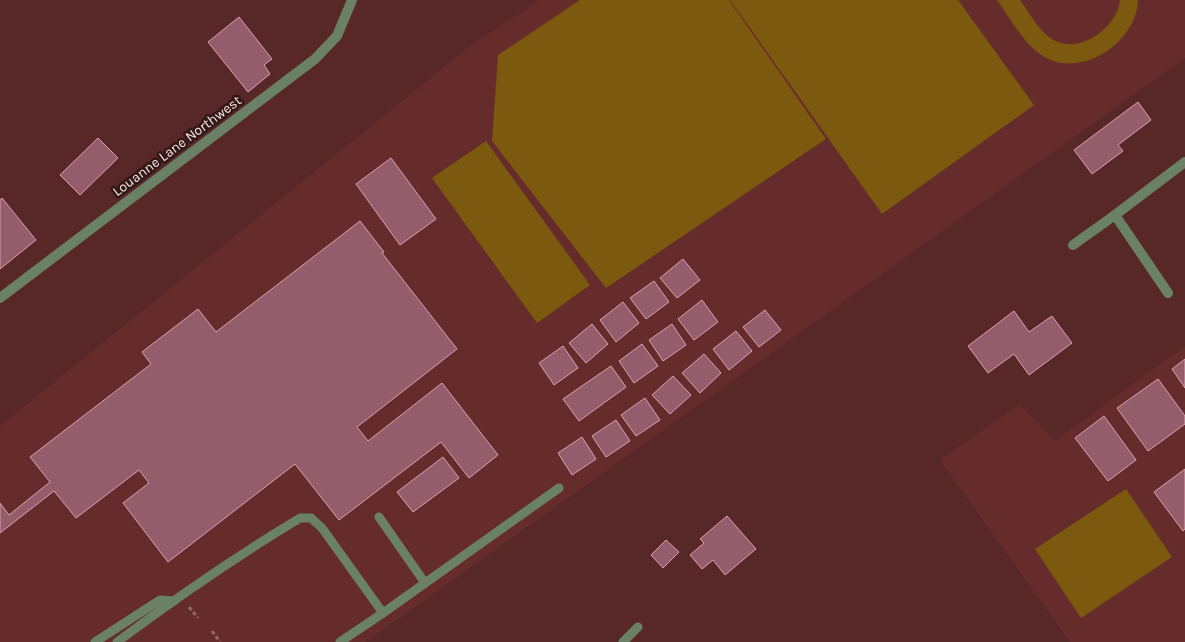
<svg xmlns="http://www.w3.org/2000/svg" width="1185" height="642" viewBox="0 0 1185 642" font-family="Karla,sans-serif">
  <rect width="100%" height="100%" fill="#582727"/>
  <g fill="#662c2c">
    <path d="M540,0H1185V58L366,642H0V426L470,46Z"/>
    <path d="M1185,346V642H1070L940,460L1020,404L1055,441Z"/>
  </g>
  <g fill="#7b590f">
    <path d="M580,0H729L826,139L606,288L492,141L498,55Z"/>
    <path d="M730,0H958L1034,105L882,214Z"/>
    <path d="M997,0H1020C1029,12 1037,28 1049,37C1076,58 1117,29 1120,0H1138C1137,43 1078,82 1040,54C1022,41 1010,18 997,0Z"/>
    <path d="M486,141L590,285L537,323L432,178Z"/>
    <path d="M1126,489L1172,557L1081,618L1035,549Z"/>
  </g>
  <g fill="#935d6c" stroke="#dca0b0">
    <path d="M239,17L272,59L264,65L270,74L248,92L208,42Z"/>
    <path d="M1138,102L1151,120L1118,145L1123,151L1092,174L1074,150Z"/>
    <path d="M98,138L118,158L80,195L60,175Z"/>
    <path d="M391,158L436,219L400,245L356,184Z"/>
    <path d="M2,198L36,240L0,269V200Z"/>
    <path d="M360,221L384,252L382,253L457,349L357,427L368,441L442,383L498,455L469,478L441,442L339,520L295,464L168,562L123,503L149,483L139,470L76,518L54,491L0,533V503L9,515L50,482L30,457L151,364L142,352L198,309L216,332Z"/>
    <path d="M683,259L700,280L677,298L660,278Z"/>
    <path d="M654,281L669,302L646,319L630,298Z"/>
    <path d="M702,300L718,322L694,340L678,319Z"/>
    <path d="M623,302L639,323L616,342L600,320Z"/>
    <path d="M765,310L781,330L759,347L743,327Z"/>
    <path d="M1014,311L1029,332L1052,316L1072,343L1029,375L1014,354L988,373L968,346Z"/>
    <path d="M592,324L608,344L586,363L569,343Z"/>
    <path d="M672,324L686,345L663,361L649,340Z"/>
    <path d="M736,331L752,351L729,370L713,349Z"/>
    <path d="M642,344L658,366L634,383L619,361Z"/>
    <path d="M563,346L578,368L554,385L539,363Z"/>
    <path d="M704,354L721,373L700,393L682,373Z"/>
    <path d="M1185,359V388L1172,369Z"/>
    <path d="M611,366L626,387L579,421L563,399Z"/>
    <path d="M673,376L691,395L670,414L652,395Z"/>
    <path d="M1158,379L1185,416V424L1148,451L1117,408Z"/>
    <path d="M645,398L660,420L636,436L621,415Z"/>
    <path d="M1104,416L1136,460L1108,481L1075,438Z"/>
    <path d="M616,420L630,441L606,457L592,436Z"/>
    <path d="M582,437L596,459L572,475L558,453Z"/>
    <path d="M443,457L459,478L413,512L397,492Z"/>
    <path d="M1185,469V529L1183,531L1154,492Z"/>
    <path d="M727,516L756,549L725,575L713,560L702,569L690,555L704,543L700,539Z"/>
    <path d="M666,540L679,552L663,568L651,555Z"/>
  </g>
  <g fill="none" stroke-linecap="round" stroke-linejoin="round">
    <g stroke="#926868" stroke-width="3" stroke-dasharray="4 2.5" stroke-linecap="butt">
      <path d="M189,607L198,618"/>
      <path d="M212,631L220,642"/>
    </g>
    <g stroke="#6b8167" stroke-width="9">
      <path d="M379,517L425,583"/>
      <path d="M95,642L160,600L174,601"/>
      <path d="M117,642C176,598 237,556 300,518H311L322,528L383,613"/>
      <path d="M340,642L383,613L559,488"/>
      <path d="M623,642L638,627"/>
    </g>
    <g stroke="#6b8167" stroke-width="10">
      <path d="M1073,245L1115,215"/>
      <path d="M1168,293L1115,215L1185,162"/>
      <path d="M0,298L315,59L337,36L352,0"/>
    </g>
  </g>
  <g text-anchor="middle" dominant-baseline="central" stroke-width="5" stroke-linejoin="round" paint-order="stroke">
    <g font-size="14" fill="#ffe4e3" stroke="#2f1818">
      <text transform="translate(177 146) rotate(-37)">Louanne Lane Northwest</text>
    </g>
  </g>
</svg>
